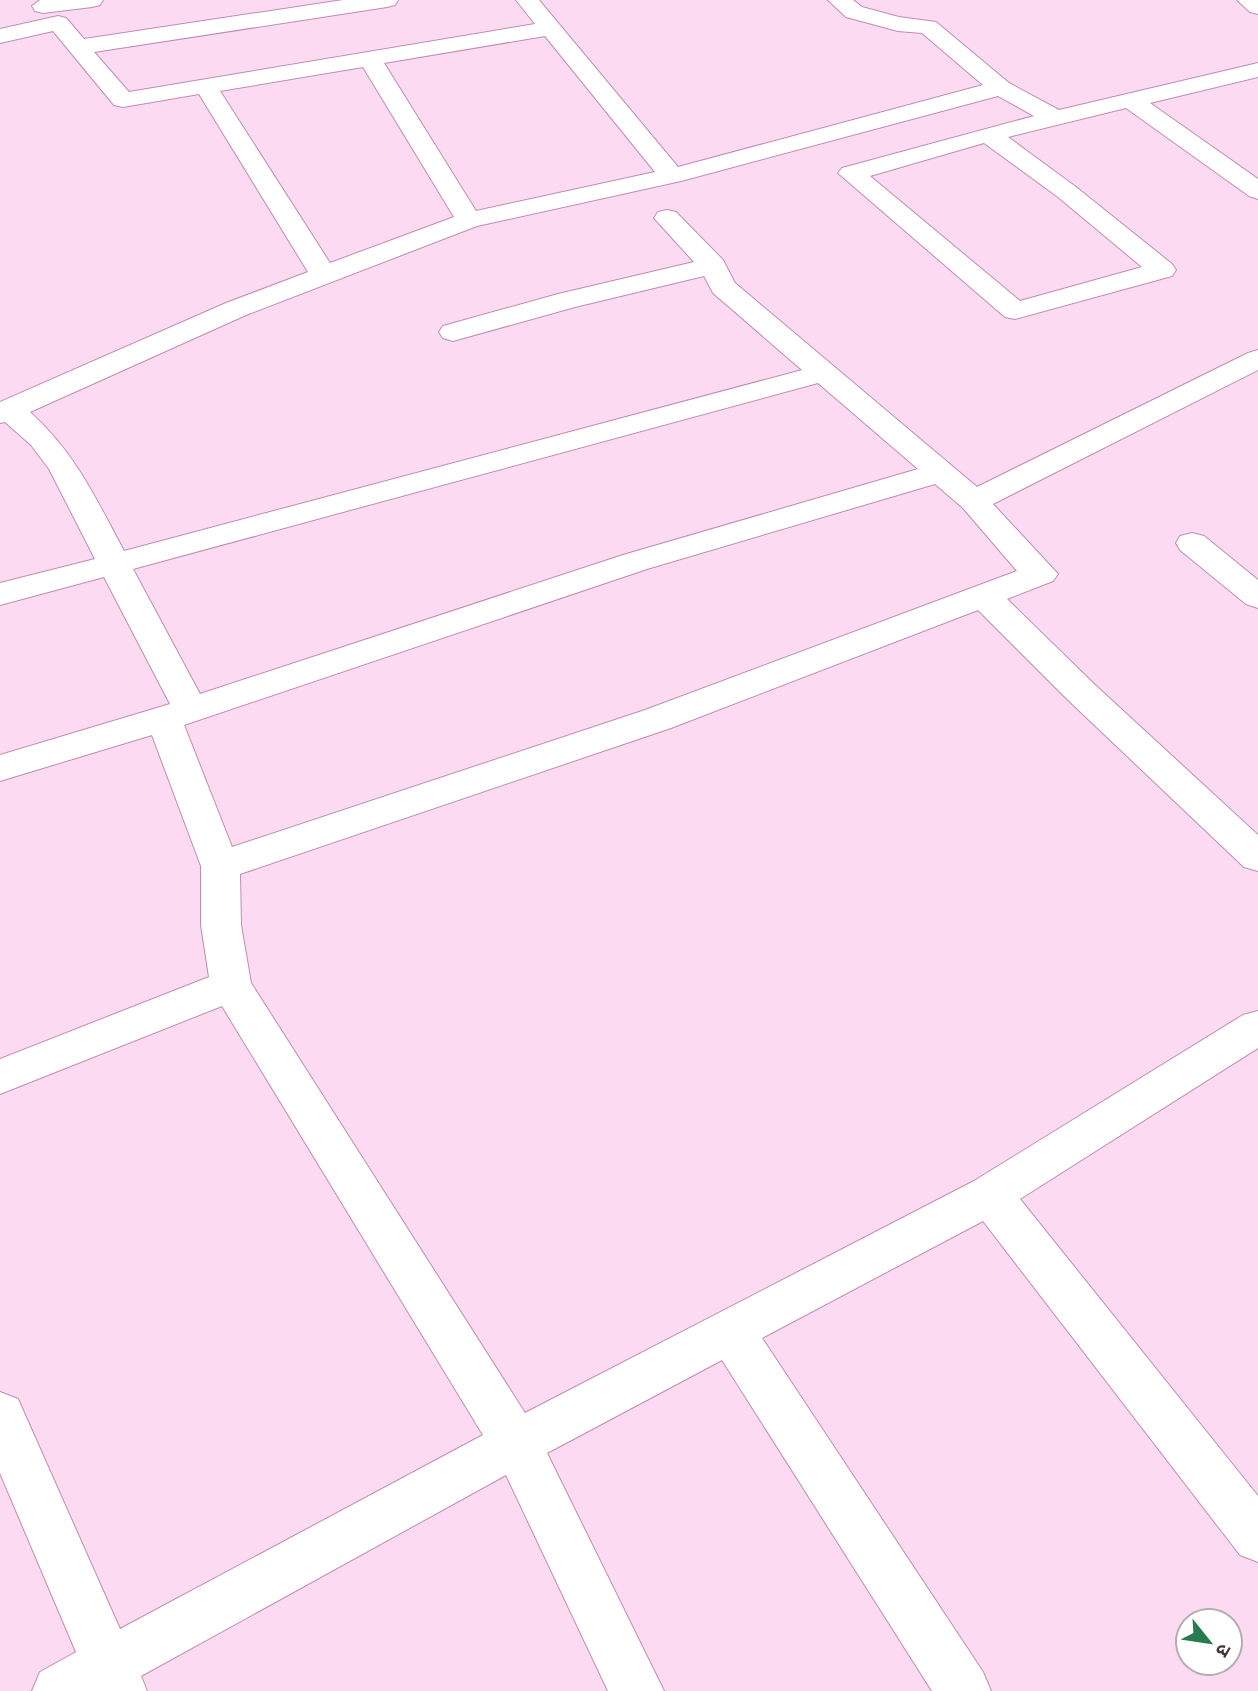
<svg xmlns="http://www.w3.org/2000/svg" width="1258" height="1691" viewBox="0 0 1258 1691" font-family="'Fira Sans','Noto Sans Devanagari',sans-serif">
  <rect width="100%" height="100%" fill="#fcdbf2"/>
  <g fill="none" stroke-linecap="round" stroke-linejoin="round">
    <g stroke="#bf8cb2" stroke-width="2">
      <g id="minor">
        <path d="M40,0H103L100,5L92,7L43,13L35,11L32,6Z"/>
        <path d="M343,0H398L395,5L387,7L94,52L129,92L535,24L516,0H539L678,167L983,85L922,33L898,31L846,17L828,0H853L862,7L899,17L936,22L1009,83L1059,110L1258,63V77L1150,103L1258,179V199L1249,196L1126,108L1008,137L1076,187L1172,264L1176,270L1172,276L1015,319L1005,317L838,173L842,168L1034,116L998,96L681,181L477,226L246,315L30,412C76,454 95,497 124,551L802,370L713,293L704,276L575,307L453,341L443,338L439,332L443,326L558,294L694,262L654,218L658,212L667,210L676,212L723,260L735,283L977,487L1248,353L1258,350V370L993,504L1058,574L1053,581L1007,599L1094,684L1258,835V871L1244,867L1068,700L978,610L671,728L240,874L241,925L251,983L525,1413L974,1181L1243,1015L1258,1011V1048L1020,1199L1258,1496V1562L1240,1555L983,1221L762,1338L983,1672L991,1691H932L722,1360L547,1453L664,1691H608L506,1475L141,1676L147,1691H32L40,1672L76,1652L0,1473V1392L18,1399L120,1629L483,1435L222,1006L0,1094V1059L209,977L201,925V866L152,735L0,781V755L170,704L104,577L0,605V583L95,559L49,469L31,445L5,422L0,423V402L226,303L308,272L199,94L123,107L114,105L53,31L0,43V29L58,16L66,18L84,39ZM545,36L655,172L476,211L384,63ZM363,67L454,217L330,263L220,91ZM984,143L1058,197L1142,267L1020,301L870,176ZM818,383L918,469L623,555L200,694L133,569ZM935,484L963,508L1017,571L645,710L232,847L184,725L647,569Z"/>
        <path d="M1237,0H1258V14L1250,12Z"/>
        <path d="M1192,533L1204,536L1258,580V608L1246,604L1180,550L1176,543L1180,536Z"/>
      </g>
    </g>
    <use href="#minor" fill="#fff" fill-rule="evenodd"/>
  </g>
  <g transform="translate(1209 1642) rotate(120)"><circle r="33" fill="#ffffff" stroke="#b5adb3" stroke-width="2"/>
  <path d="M0-5L12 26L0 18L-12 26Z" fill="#277c4f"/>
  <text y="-10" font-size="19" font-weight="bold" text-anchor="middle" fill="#473241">उ</text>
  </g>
</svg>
